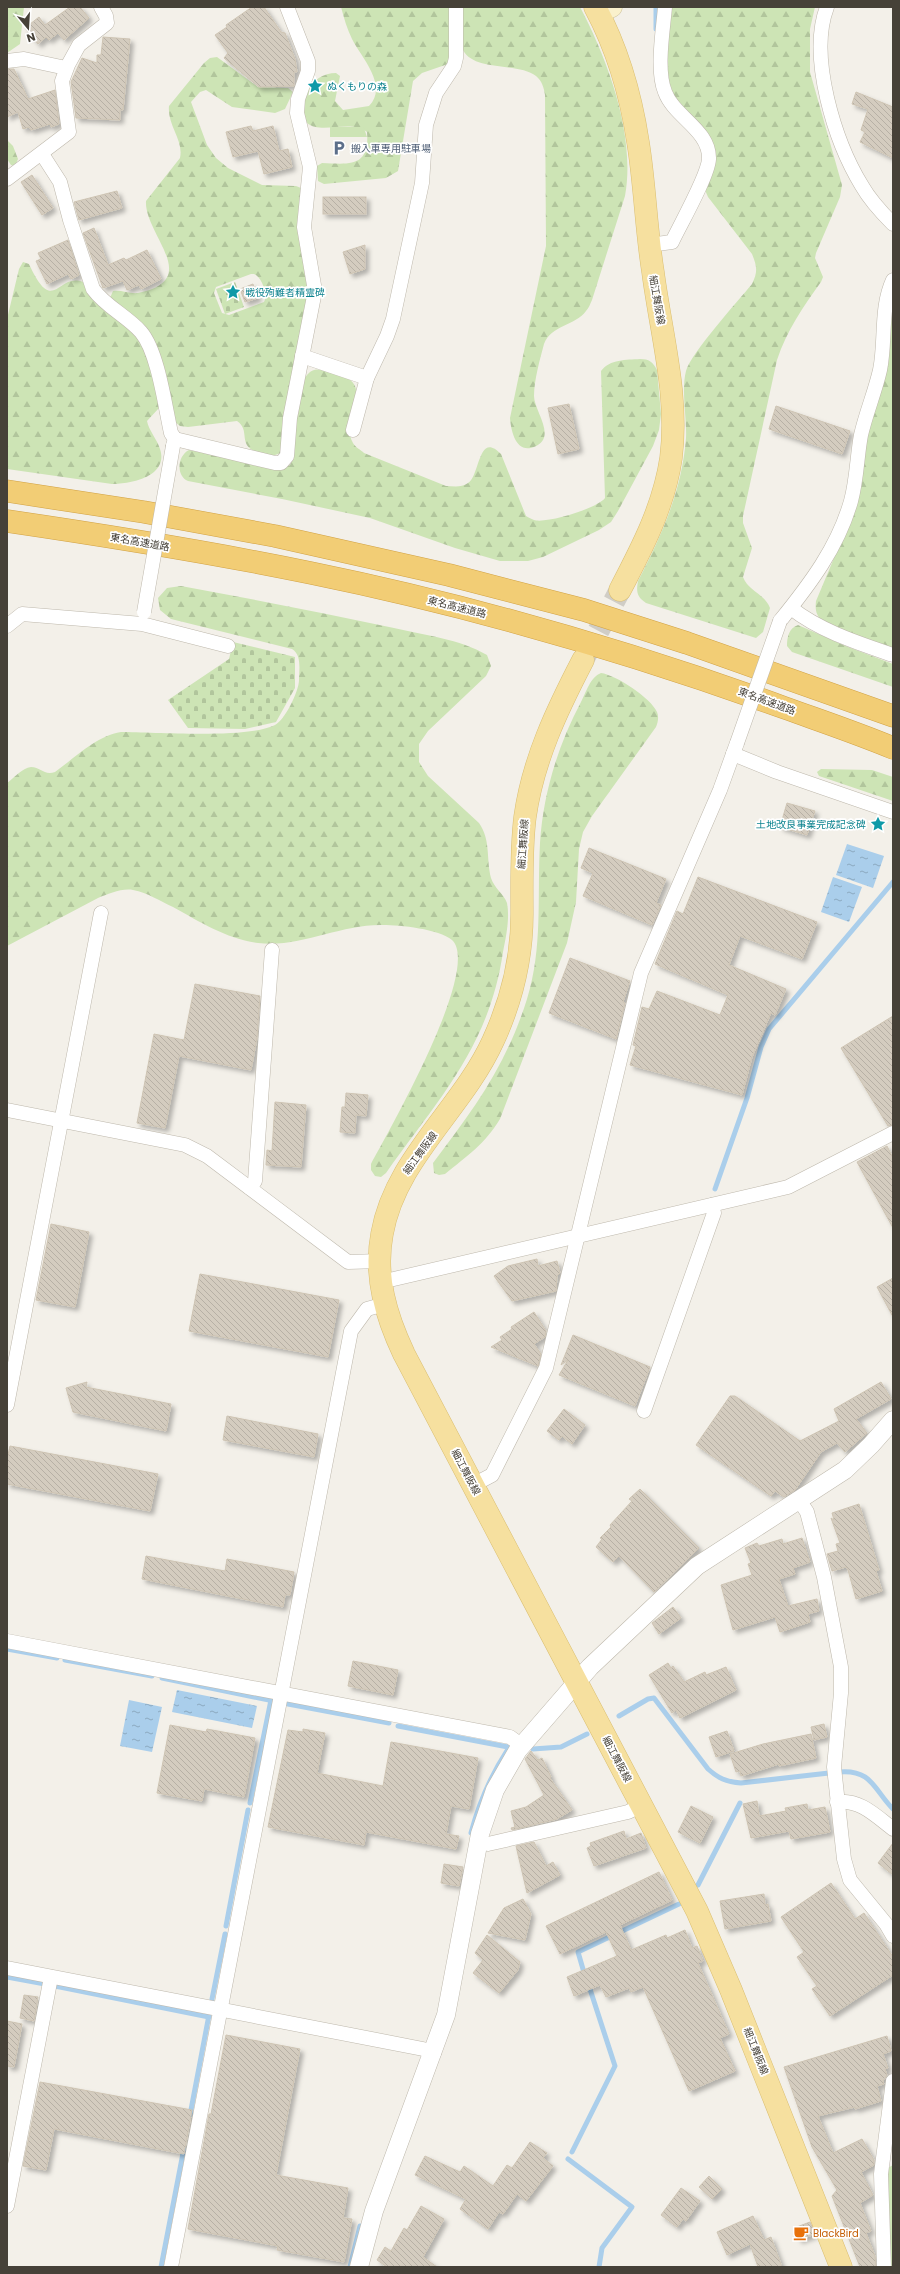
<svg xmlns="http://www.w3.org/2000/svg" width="900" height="2274" viewBox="0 0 900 2274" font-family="Poppins,'Noto Sans JP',sans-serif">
  <defs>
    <pattern id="forest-firs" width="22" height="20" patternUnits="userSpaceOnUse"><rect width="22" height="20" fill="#cde4b5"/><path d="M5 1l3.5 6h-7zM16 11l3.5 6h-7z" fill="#b1c59c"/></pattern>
    <pattern id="cemetery-stones" width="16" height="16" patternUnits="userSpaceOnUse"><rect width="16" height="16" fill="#cde4b5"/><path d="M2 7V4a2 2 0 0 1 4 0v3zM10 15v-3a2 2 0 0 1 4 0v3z" fill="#b1c59c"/></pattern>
    <pattern id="water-ripples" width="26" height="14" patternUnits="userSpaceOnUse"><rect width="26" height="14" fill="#aaceeb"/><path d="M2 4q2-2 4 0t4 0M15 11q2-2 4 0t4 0" fill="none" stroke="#8ca9bf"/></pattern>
    <pattern id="building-back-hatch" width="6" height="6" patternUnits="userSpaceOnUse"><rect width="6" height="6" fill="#d4ccbf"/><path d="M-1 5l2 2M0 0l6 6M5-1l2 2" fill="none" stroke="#b7b0a5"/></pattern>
    <filter id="shadow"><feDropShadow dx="3.5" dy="3.5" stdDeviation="2" flood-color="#0004"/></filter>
  </defs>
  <rect width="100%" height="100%" fill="#f3f0e9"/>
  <g fill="url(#forest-firs)" fill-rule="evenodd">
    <path d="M7,7H24L20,44L7,53Z"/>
    <path d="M341,7H451V51L448,64L422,73L413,81L398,171L386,178L324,184L318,181L317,166L322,163C349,164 370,168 367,132C351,119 321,135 307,123C295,102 311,73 336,73L340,76L335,101L343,110L369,106C389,86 361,57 352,39C347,29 344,18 341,7Z"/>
    <path d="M461,7H580C608,60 636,136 625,196L592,300C590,304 589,308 586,311C575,326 551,325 544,344C540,359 534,380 534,396C534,411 558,438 534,447C516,454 511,431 510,418L546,246L545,95C544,88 542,81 536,76C519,62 474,72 463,50C459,42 461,17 461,7Z"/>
    <path d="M671,7H815L810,29V72L842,185L840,197L816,253L815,258L823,277L821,282C803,307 787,330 777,360L743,516V523L752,548L743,577C748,591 765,594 770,608L763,632L756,638L646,603C637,597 636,592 638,581C662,535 682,490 686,438C687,418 681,390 686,371C691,353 738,301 752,284C758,272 757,266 752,254L708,197L705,190L712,169L667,82V36Z"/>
    <path d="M217,57L258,87L288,88L293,92L285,109L275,113L232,107L206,90L200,92L191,102L207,145L216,158L228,168L262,185L296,186L301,188L298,228L309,290L281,448L280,453C273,457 268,455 261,453C235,447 252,431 237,421L188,427L180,426L175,422L158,354L110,298L113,291C122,290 130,294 138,293C204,280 144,234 146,201L180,158C184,140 167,125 169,106L204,63L210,58ZM251,274H254C262,277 268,295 264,302L229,315L222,313L214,293L216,287Z"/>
    <path d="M7,140L13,146L18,159L15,166L11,165L7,159Z"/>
    <path d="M23,262L29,264C54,318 57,272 83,282L138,337L148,357L159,404V408L147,421C149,431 157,439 160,449C169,476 132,484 112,484L7,469V319L19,269Z"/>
    <path d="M893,294V650L823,622C816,615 815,610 816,601L850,520Z"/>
    <path d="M640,359C649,359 653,362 657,370L661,414L659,430L653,446L618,511L611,522L599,530L543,557L528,561H500L455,548L370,518L282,499L188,481C176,476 177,456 189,450L283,469L290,465L294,457L295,428L304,379C309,372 313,368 321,370C388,380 336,413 353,443C355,447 361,450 364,453L446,486C453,486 461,488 468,483C480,476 478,430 501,454L526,516C528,517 531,519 534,520C546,524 598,508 605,498L601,371C610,359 626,360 640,359Z"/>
    <path d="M181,586C252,599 323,613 394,628C424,635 460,639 487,655L491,666L486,676L428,731L419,744V762L428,776L479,823C491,840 486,858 491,878C494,888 504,894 507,903C510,918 506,937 503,952C489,1047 439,1098 386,1173L381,1177L375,1176L371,1170V1164C389,1131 482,968 452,940C439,929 400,925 383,925C340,924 301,948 258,943C227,939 200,922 173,907C160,901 148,893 133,890C122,888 108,894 98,898L7,946V783C14,778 22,768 31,767C41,767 44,776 55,772C76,757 96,736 121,732C155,732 248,739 275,725C285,720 299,691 299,680C299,670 302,655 292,649L171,619L160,610L158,598L167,588Z"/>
    <path d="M798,625L848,647L893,664V687L792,652L787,646C787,637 789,628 798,625Z"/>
    <path d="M601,673C616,675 651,698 657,712C659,717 658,722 656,727L592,816L583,832L579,849L576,902L567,943L500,1119C485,1144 467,1156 445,1174L439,1175L434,1173L433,1163C474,1109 506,1066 527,999C543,948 537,896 540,843C543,794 558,745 581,702C586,693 590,677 601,673Z"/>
    <path d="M821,769L872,770L893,777V801L819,776L817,772Z"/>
  </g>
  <g fill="url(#cemetery-stones)">
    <path d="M235,282L244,307L225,314L216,289Z"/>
    <path d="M233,642L295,657V688L276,722L245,729L188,728L168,700L229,659Z"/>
  </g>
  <g fill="#cde4b5">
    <path d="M330,127H361L364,128L367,137H330Z"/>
    <path d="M893,2165V2267H888L886,2169Z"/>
  </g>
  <g fill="url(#water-ripples)">
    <path d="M847,844L884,856L873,888L836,875Z"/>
    <path d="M833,877L862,887L849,922L821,912Z"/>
    <path d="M177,1690L257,1706L252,1728L172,1712Z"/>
    <path d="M129,1700L162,1707L152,1752L120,1746Z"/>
  </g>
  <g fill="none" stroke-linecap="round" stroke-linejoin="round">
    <g stroke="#aaceeb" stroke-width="5">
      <path d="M656,7V29"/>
      <path d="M715,1189L747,1098L761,1047L769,1029L893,882"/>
      <path d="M7,1649L57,1658"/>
      <path d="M65,1660L152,1676"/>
      <path d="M162,1678L269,1700"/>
      <path d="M288,1704L389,1723"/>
      <path d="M619,1716L648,1699L654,1698L708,1769C718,1778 726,1782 741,1783L829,1773"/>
      <path d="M398,1726L508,1747L511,1749"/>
      <path d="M533,1749L561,1747L587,1734"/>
      <path d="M839,1772C872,1769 874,1790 893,1809"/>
      <path d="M250,1803L271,1700"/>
      <path d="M471,1833C479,1803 491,1775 508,1749H511"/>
      <path d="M698,1885L740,1803"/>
      <path d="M226,1926L248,1810"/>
      <path d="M585,1976L578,1952L679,1904"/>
      <path d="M7,1977L45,1984"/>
      <path d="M55,1986L209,2017"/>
      <path d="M212,1999L225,1934"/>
      <path d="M190,2115L209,2015"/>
      <path d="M572,2152L615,2066L588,1983"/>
      <path d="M568,2159L632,2207L602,2248L599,2267"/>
      <path d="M161,2267L184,2148"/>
      <path d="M350,2267L360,2226"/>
    </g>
  </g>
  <g fill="url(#building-back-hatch)" stroke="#cec4b3" filter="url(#shadow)">
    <path d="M70,7H80L89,18L64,40L58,33L49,40L46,37L38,44L25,28L39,17L45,25Z"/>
    <path d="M252,7H264L281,32L285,33L295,59L297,72H294V86L259,87L224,58L228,53L215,35L227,27L226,25Z"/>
    <path d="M103,37L130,39L123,110H120V120L76,118L71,82L82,58L97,63V55H101Z"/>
    <path d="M7,69H14L28,99L55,90L59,124L51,127L50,124L31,130L29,127L23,129L18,112L7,117Z"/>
    <path d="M856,92L893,107V158L860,142L865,132L861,130L868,109L852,104Z"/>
    <path d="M251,126L253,131L273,126L279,151L288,149L292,167L264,174L258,151L233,157L226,132Z"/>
    <path d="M32,175L53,208L42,215L21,182Z"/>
    <path d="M117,191L122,208L79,220L74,202Z"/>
    <rect x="323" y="197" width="43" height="17"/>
    <path d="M94,228L108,265L124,258L126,260L147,250L161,279L141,289L139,285L127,290L123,281L103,288L83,233Z"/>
    <path d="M68,240L79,275L71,279L68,274L47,284L36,261L41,259L38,253Z"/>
    <path d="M365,245V269L350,274L343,252Z"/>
    <path d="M253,284L258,298L245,302L240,289Z"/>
    <path d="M569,404L579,449L558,454L548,408Z"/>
    <path d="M776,406L850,431L842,454L769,429Z"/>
    <path d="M787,803L815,811L807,835L780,827Z"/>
    <path d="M589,848L666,879L656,903L661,905L652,925L583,896L593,873L581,868Z"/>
    <path d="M698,877L817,922L802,959L740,936L729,965L786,989L775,1015L771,1013L752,1057L742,1095L630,1065L636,1046L633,1045L642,1007L649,1009L657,991L720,1015L728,995L655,964L677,911L683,914Z"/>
    <path d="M570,958L630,981L623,1002L625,1003L616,1039L549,1013Z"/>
    <path d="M195,984L260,996L257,1038L251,1070L179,1056L165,1128L137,1123L154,1034L184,1040Z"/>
    <path d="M893,1016V1125L888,1126L841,1048Z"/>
    <path d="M346,1093L368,1095L366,1116L356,1115L355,1133L340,1132L342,1107H345Z"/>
    <path d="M275,1102L306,1105L301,1167L266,1165L267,1150L272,1151Z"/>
    <path d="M887,1146L893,1158V1228L857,1162Z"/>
    <path d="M51,1224L89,1232L75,1307L36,1300Z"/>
    <path d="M537,1259L538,1266L557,1261L560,1273L557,1276L556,1291L512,1301L494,1276L508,1266Z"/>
    <path d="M200,1274L339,1300L328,1357L189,1331Z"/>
    <path d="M893,1278V1317L877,1287Z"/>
    <path d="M534,1312L546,1331L545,1337L534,1344L541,1354L538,1366L491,1347L502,1340L500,1337L512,1329L511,1327Z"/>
    <path d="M573,1335L650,1367L635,1406L559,1375L568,1360L561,1365Z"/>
    <path d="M87,1382L86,1387L171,1404L166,1431L73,1412L66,1388Z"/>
    <path d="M881,1382L891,1399L856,1419L867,1433L845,1452L837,1443L821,1452L795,1490L784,1497L775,1491L771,1496L696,1445L730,1396H735L800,1441L839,1421L834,1409Z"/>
    <path d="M564,1409L585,1425L572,1444L562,1436L559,1440L547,1431Z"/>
    <path d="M227,1416L318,1434L314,1457L223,1440Z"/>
    <path d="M10,1446L158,1474L150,1511L7,1484V1459Z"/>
    <path d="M640,1489L699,1548L654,1592L619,1556L613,1562L596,1547L602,1539L600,1538L611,1527L610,1525L632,1501L629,1499Z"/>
    <path d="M859,1504L879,1570L876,1571L882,1591L856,1599L848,1570L846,1567L832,1571L827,1554L838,1551L836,1544L840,1543L831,1518L834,1520L832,1513Z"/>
    <path d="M802,1538L810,1562L793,1568L795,1574L779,1579L788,1606L817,1599L819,1611L808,1614L810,1622L780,1632L775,1617L733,1630L721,1585L752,1575L748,1564L751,1563L745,1548L757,1543L759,1546L782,1539L783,1544Z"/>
    <path d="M146,1556L225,1571L227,1559L294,1572L290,1595H285L283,1607L142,1579Z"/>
    <path d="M673,1607L681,1618L659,1634L652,1623Z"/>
    <path d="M353,1661L398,1670L393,1695L348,1686Z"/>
    <path d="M668,1663L671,1668L673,1666L684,1682L705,1672L706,1675L726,1667L736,1690L680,1718L676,1710L672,1713L649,1675Z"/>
    <path d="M824,1724L827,1737L814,1740L811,1727Z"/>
    <path d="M170,1725L206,1732L207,1729L255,1738L244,1797L204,1789L202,1801L157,1793Z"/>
    <path d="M303,1729L325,1733L317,1773L383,1786L391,1742L478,1758L469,1809L451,1806L446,1834L459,1836L456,1849L366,1832L364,1845L268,1827L288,1730L303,1732Z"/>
    <path d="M727,1731L734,1751L716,1757L709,1737Z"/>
    <path d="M811,1734L816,1758L779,1766V1764L741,1776L740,1771L736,1772L730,1754L763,1744Z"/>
    <path d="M531,1751L538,1760L542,1758L551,1777L550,1778L572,1810L557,1819L512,1830L511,1828L515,1827L511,1811L526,1807L544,1795L525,1759Z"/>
    <path d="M757,1801L759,1816L786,1811L785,1808L807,1804L808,1810L825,1807L830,1832L791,1839L789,1831L751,1838L743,1804Z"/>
    <path d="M691,1806L713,1817L700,1843L678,1832Z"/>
    <path d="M624,1831L626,1839L641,1833L646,1848L594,1866L587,1848L591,1846L590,1843Z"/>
    <path d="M534,1842L546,1866L553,1862L560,1875L527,1893L516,1846Z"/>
    <path d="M893,1843V1875L878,1863Z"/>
    <path d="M444,1864L463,1867L459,1886L441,1883Z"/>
    <path d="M659,1872L672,1900L620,1925L631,1950L666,1935L667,1938L685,1930L692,1948L697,1946L703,1961L698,1963L729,2034L720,2038L735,2071L689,2091L643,1987L631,1992L629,1988L606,1997L600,1985L574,1996L567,1977L617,1956L606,1932L560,1954L546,1926Z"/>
    <path d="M831,1883L855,1919L864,1913L893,1957V1975L830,2016L812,1989L817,1986L797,1957L804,1952L781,1917Z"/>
    <path d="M764,1894L765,1905L768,1904L771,1921L725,1929L720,1901Z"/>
    <path d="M523,1899L531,1914L525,1940L488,1933L504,1908Z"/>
    <path d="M487,1935L520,1962L518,1970L499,1993L473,1973L483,1960L475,1953Z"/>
    <path d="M24,1995L38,1997L34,2021L20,2018Z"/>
    <path d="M7,2021L22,2024L14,2067L7,2066Z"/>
    <path d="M226,2035L300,2049L276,2175L348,2188L343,2218L352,2219L344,2262L277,2250L278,2246L188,2229L209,2114H211Z"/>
    <path d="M887,2036L891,2051L883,2054L888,2068L885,2069L887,2075L883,2081L884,2084L877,2086L881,2101L855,2109V2107L818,2116L833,2153L862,2139L874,2160V2165L861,2172L873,2195L860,2203L871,2231L866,2233L875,2256L876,2267H860L832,2196L837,2190L812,2147L784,2067Z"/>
    <path d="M40,2082L192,2110L184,2154L54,2129L46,2170L23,2166Z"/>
    <path d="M530,2142L547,2153L543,2158L553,2166L526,2201L517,2194L503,2214L499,2212L488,2229L460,2209L466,2199L415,2175L425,2156L460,2172L464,2166L493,2186L507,2165L512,2168Z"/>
    <path d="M709,2176L722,2189L712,2199L699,2187Z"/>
    <path d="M681,2188L700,2201L686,2221L683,2219L677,2227L661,2215Z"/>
    <path d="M421,2206L444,2219L423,2257L437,2267H387L377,2260L385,2247L391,2251L404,2228L407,2230Z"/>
    <path d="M753,2216L764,2240L771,2237L782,2267H758L750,2244L727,2255L717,2232Z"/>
    <path d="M810,2222L815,2234L799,2240L794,2228Z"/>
  </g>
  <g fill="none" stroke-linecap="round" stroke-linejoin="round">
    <path stroke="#d0cdc6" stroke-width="22" stroke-dasharray="22 11" stroke-linecap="butt" d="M583,660L620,590"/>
    <g stroke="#beb8ac" stroke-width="15">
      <g id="minor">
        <path d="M827,7C808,57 835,142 862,186C870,200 881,212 893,224"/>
        <path d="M7,61L24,59L66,68"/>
        <path d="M42,154L60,182L70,220L93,289C106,307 127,316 141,332C158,352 165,406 171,433L175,439"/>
        <path d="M7,179L69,132L62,81L68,65L79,45L107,23L106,16L101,7"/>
        <path d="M649,245L672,242C680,225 708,176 709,159C710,130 674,117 665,92C656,70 663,31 665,7"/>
        <path d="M302,356L367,378"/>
        <path d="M353,430L367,378L387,336L393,319L422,183L426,125L436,93L454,66L456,58V7"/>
        <path d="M173,446L175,439L275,463H281L287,456L290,418L315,291L304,227L310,167L297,113L298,99L308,71V61L287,7"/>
        <path d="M791,608C820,631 858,643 893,655"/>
        <path d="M780,621C810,584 838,547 851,501C857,479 857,456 861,435C866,413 875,392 880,370C886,341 880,308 893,280"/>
        <path d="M7,626L22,614L142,624L228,646"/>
        <path d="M733,754L777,772L893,812"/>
        <path d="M7,1110L185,1145L207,1156L348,1262L380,1261"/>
        <path d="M250,1188L255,1181L272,950"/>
        <path d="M381,1282L788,1187L893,1133"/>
        <path d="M7,1405L101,913"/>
        <path d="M644,1411L714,1213L712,1205"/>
        <path d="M473,1485L492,1475L546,1368L641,973L720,790L737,743"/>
        <path d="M799,1500L807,1512L824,1577L841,1667V1693L834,1767L844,1859L850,1880L886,1924L893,1936"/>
        <path d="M7,1641L510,1737L521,1745"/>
        <path d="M837,1802C860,1799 876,1816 893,1829"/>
        <path d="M478,1842L488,1844L628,1812L642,1805"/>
        <path d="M7,1968L423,2049L434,2053"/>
        <path d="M7,2206L51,1977"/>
        <path d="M171,2267L351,1331L367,1309L385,1304"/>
        <path d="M884,2267L881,2174L893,2081"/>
      </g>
    </g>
    <g stroke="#beb8ac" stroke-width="19">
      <path id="tertiary" d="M359,2267L374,2211L446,2015L480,1834L495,1790L518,1750L590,1667L697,1566L845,1470L871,1445L893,1420"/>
    </g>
    <g stroke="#cfc49c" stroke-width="21">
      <path id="secondary" d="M598,13L612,7"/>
    </g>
    <g stroke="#dabe70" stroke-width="23">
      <g id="primary">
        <path d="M595,7C617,48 631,96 638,142C645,185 646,229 653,272C661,334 679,395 671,458C664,506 642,548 620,590"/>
        <path d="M583,660C557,710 533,760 525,817C521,849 522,881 522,914C522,957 511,1002 493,1041C462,1109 395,1159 382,1234C374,1276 386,1316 404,1354L697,1911L731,1990L841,2267"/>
      </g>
    </g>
    <g stroke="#d1a245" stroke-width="23">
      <g id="motorway">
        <path d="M7,491L144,512L275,536L449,575L584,610L687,643L893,716"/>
        <path d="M7,521C109,536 210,552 311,573C473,606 630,652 785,708C821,721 857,733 893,748"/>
      </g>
    </g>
    <use href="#minor" stroke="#fff" stroke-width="14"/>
    <use href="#tertiary" stroke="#fff" stroke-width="18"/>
    <use href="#secondary" stroke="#faf1cc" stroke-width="20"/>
    <use href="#primary" stroke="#f6e09f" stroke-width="22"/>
    <use href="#motorway" stroke="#f2cd75" stroke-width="22"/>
    <g stroke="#beb8ac" stroke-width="15" stroke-linecap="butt">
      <g id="minor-bridge">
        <path d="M144,612L173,446"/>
        <path d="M737,743L780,621"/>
      </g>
    </g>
    <use href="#minor-bridge" stroke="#fff" stroke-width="14"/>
  </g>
  <defs>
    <g id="sight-bare" transform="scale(1.2)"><path d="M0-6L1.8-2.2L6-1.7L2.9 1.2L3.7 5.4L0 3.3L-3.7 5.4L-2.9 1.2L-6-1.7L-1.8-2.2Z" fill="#0f9aa8" stroke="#fff" stroke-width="2.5" paint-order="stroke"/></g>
    <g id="parking-bare" transform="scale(1.2)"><path d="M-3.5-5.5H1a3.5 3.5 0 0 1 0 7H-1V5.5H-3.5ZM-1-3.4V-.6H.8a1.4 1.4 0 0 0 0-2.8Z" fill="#5c6f8a" stroke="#fff" stroke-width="2.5" paint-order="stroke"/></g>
    <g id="cafe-bare" transform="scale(1.2)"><path d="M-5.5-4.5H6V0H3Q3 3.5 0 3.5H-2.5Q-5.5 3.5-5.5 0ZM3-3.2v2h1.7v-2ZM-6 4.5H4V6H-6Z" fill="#e8710a" stroke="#fff" stroke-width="2.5" paint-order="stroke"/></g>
  </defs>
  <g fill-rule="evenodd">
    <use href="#sight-bare" x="315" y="86"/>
    <use href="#parking-bare" x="339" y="148"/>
    <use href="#sight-bare" x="233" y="292"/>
    <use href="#sight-bare" x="878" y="824"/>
    <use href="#cafe-bare" x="801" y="2233"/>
  </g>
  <g text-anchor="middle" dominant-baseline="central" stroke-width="3.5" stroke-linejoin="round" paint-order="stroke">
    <g font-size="10" fill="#0d838f" stroke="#fff" text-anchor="start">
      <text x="327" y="86">ぬくもりの森</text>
      <text x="245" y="292">戦役殉難者精霊碑</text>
      <text x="866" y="824" text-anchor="end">土地改良事業完成記念碑</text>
    </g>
    <g font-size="10" fill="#4e5e75" stroke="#fff" text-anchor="start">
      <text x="351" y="148">搬入車専用駐車場</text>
    </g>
    <g font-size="10" fill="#464138" stroke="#fff">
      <text transform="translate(657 300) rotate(80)">細江舞阪線</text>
      <text transform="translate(140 542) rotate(10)">東名高速道路</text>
      <text transform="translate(457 607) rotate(14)">東名高速道路</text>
      <text transform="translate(767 701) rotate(20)">東名高速道路</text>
      <text transform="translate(523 844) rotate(-86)">細江舞阪線</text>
      <text transform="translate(420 1153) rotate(-54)">細江舞阪線</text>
      <text transform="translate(466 1472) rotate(62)">細江舞阪線</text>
      <text transform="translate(617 1759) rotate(62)">細江舞阪線</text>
      <text transform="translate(756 2051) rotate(68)">細江舞阪線</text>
    </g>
    <g font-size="10" fill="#c56008" stroke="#fff" text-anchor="start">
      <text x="813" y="2233">BlackBird</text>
    </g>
  </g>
  <rect width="900" height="2274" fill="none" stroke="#464138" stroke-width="16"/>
  <g transform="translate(28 28) rotate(162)" stroke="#ffffff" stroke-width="3" paint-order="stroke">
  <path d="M0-3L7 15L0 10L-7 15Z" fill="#464138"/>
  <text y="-6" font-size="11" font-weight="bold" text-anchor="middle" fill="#464138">N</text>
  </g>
</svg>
